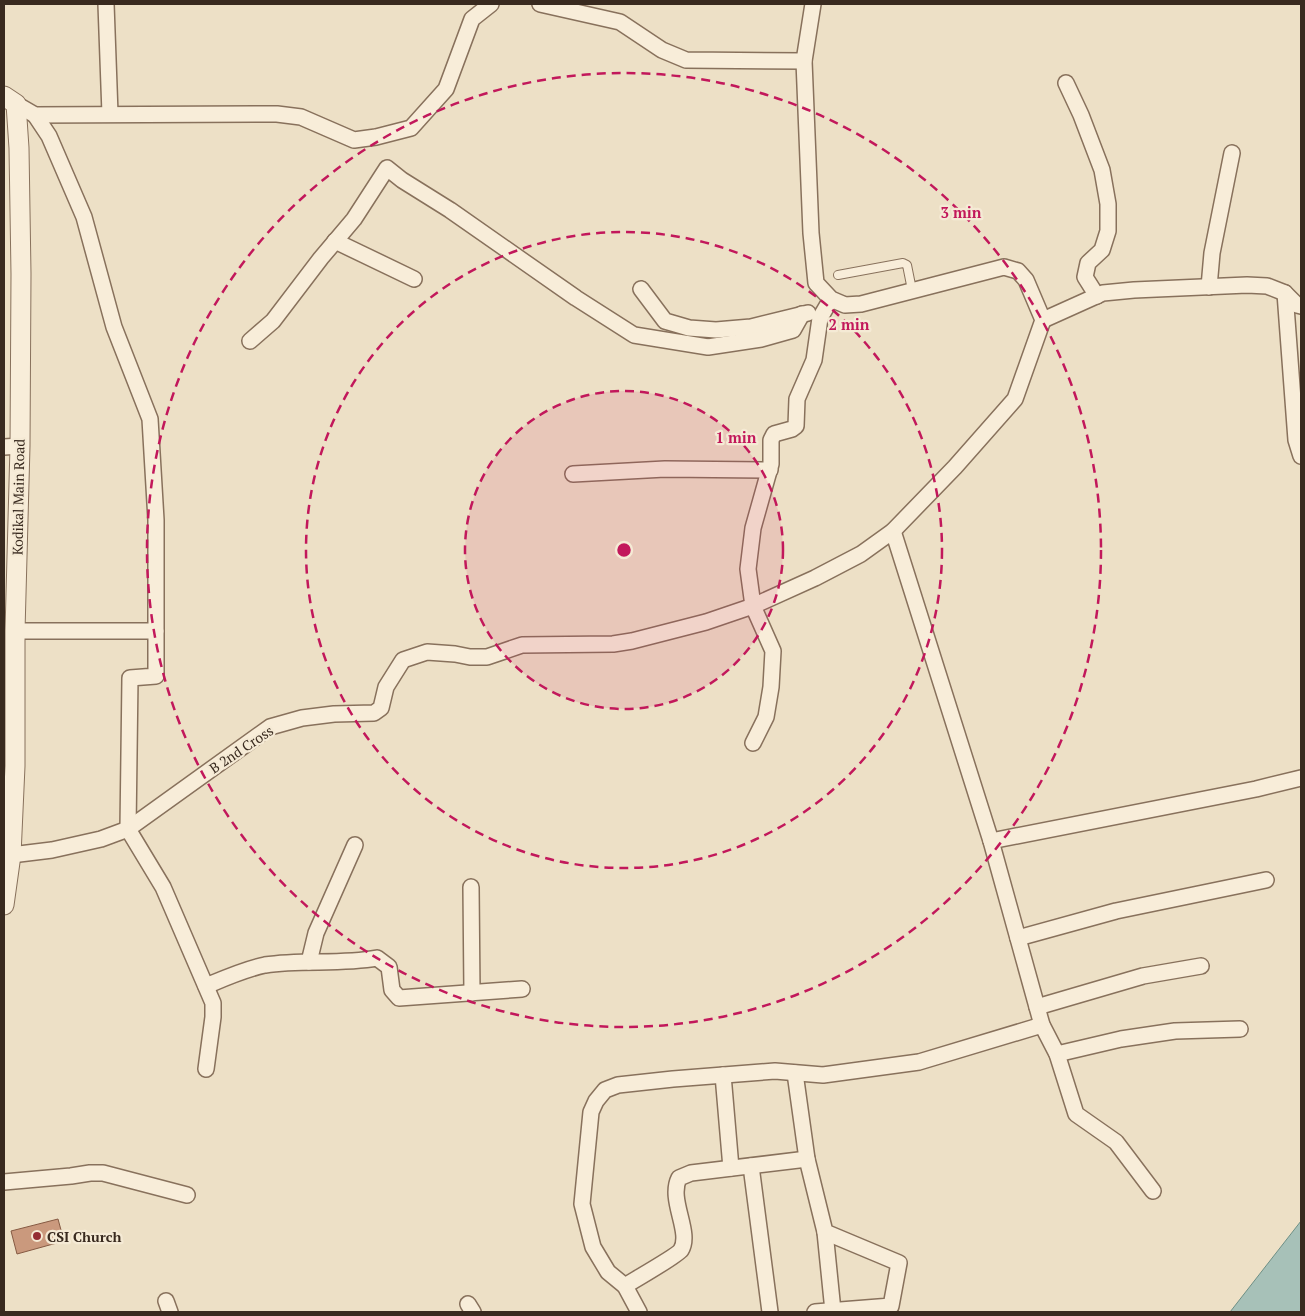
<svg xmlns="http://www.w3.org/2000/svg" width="1305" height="1316" viewBox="0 0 1305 1316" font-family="'PT Serif',serif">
  <rect width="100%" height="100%" fill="#ede0c6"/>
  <path fill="#a7c1b8" stroke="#6e8f85" d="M1301,1221V1312H1230Z"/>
  <path fill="#ca997d" stroke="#865a43" d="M58,1219L64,1241L17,1254L11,1231Z"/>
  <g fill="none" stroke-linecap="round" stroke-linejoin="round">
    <g stroke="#88715c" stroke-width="10">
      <path id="service" d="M838,275L903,263L907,265L912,290"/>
    </g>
    <g stroke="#88715c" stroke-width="18">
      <g id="minor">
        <path d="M106,4L110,114"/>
        <path d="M540,4L620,22L662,50L686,60L804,61"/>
        <path d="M1066,83L1081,115L1102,170L1108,204V231L1102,250L1088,263L1085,277L1097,296"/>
        <path d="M16,104L35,115L277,114L301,117L354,140L376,137L411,128L446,89L472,19L491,4"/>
        <path d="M35,115L49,136L84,217L114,327L150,419L156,520V676L130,678L128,829L163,887L213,1003V1017L206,1069"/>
        <path d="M335,241L414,279"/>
        <path d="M1209,287L1212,253L1232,153"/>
        <path d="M641,289L665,321L689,328L716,330L751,327L808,313"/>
        <path d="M1285,293L1296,440L1301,456"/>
        <path d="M1043,320L1103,293L1134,290L1247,285L1267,286L1285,293L1297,305L1301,306"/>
        <path d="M250,341L273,321L321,258L354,219L387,168L402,180L450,210L576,298L634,335L708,347L761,339L793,330L802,314"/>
        <path d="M4,447L20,446"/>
        <path d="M573,474L665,469L770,470"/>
        <path d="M893,531L991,841L1042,1025L1057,1054L1076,1114L1116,1142L1153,1191"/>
        <path d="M15,631H156"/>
        <path d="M753,743L766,717L771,687L773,651L753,606L748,569L753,528L771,464V440L774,434L792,429L796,426L797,399L814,360L820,318L831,299"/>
        <path d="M991,841L1256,789L1301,778"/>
        <path d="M11,855L52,850L101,839L128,829L270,727L302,718L334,714L374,713L381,708L386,687L403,660L427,652L455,654L470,657H487L522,645L613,644L632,641L706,622L753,606L815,578L861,554L893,531L955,467L1015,399L1043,320L1026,280L1018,271L1004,267L861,304L845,305L831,299L816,283L811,233L804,61L813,4"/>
        <path d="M471,887L472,993"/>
        <path d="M1018,938L1116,911L1266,880"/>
        <path d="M309,962L316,933L355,845"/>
        <path d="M206,986C225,978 245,969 265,965C302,959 340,965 377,958L389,967L392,990L399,998L522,989"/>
        <path d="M1037,1007L1143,976L1201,966"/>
        <path d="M1057,1054L1121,1039L1175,1031L1240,1029"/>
        <path d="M795,1073L807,1159L825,1232L899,1263L891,1306L815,1312"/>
        <path d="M723,1075L731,1168"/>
        <path d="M751,1166L770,1312"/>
        <path d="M4,1182L71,1176L90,1173H103L187,1195"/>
        <path d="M825,1232L833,1311"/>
        <path d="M625,1286C634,1280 677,1256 681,1250C692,1232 668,1200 679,1178L691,1173L807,1159"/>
        <path d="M166,1301L170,1312"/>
        <path d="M468,1304L473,1312"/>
        <path d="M639,1312L625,1286L608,1272L593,1247L582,1204L591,1112L596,1101L605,1090L618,1085L673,1079L775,1071L823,1075L919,1062L1042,1025"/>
      </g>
    </g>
    <g stroke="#88715c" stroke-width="21">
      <path id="tertiary" d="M4,96L16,104L19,148L21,274L20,446L15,631V766L11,855L4,905"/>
    </g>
    <use href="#service" stroke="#f8edd9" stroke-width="8"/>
    <use href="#minor" stroke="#f8edd9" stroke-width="15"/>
    <use href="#tertiary" stroke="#f8edd9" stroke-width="19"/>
  </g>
  <circle cx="624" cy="550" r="159" fill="#c2185b" fill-opacity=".12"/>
  <g fill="none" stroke="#c2185b" stroke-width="2.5" stroke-dasharray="9 6">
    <circle cx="624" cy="550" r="159"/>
    <circle cx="624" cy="550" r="318"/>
    <circle cx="624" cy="550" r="477"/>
  </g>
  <circle fill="#952e34" stroke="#f5ead5" stroke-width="2" cx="37" cy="1236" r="5"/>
  <g text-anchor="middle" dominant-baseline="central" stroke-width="4.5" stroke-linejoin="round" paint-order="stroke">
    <g font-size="14" fill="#392a1f" stroke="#f5ead5">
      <text transform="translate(18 497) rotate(-89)">Kodikal Main Road</text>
      <text transform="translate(241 749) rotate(-34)">B 2nd Cross</text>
    </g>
    <g font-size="14" font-weight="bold" fill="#392a1f" stroke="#f5ead5" text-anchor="start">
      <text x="47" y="1236">CSI Church</text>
    </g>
  </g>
  <circle cx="624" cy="550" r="8" fill="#c2185b" stroke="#f5ead5" stroke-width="2.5"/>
  <g font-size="15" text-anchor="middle" font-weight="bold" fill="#c2185b" stroke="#f5ead5" stroke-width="4.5" stroke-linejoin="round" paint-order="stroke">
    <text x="961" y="218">3 min</text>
    <text x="849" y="330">2 min</text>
    <text x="736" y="443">1 min</text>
  </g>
  <rect width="1305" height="1316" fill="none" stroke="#392a1f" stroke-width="10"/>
</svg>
